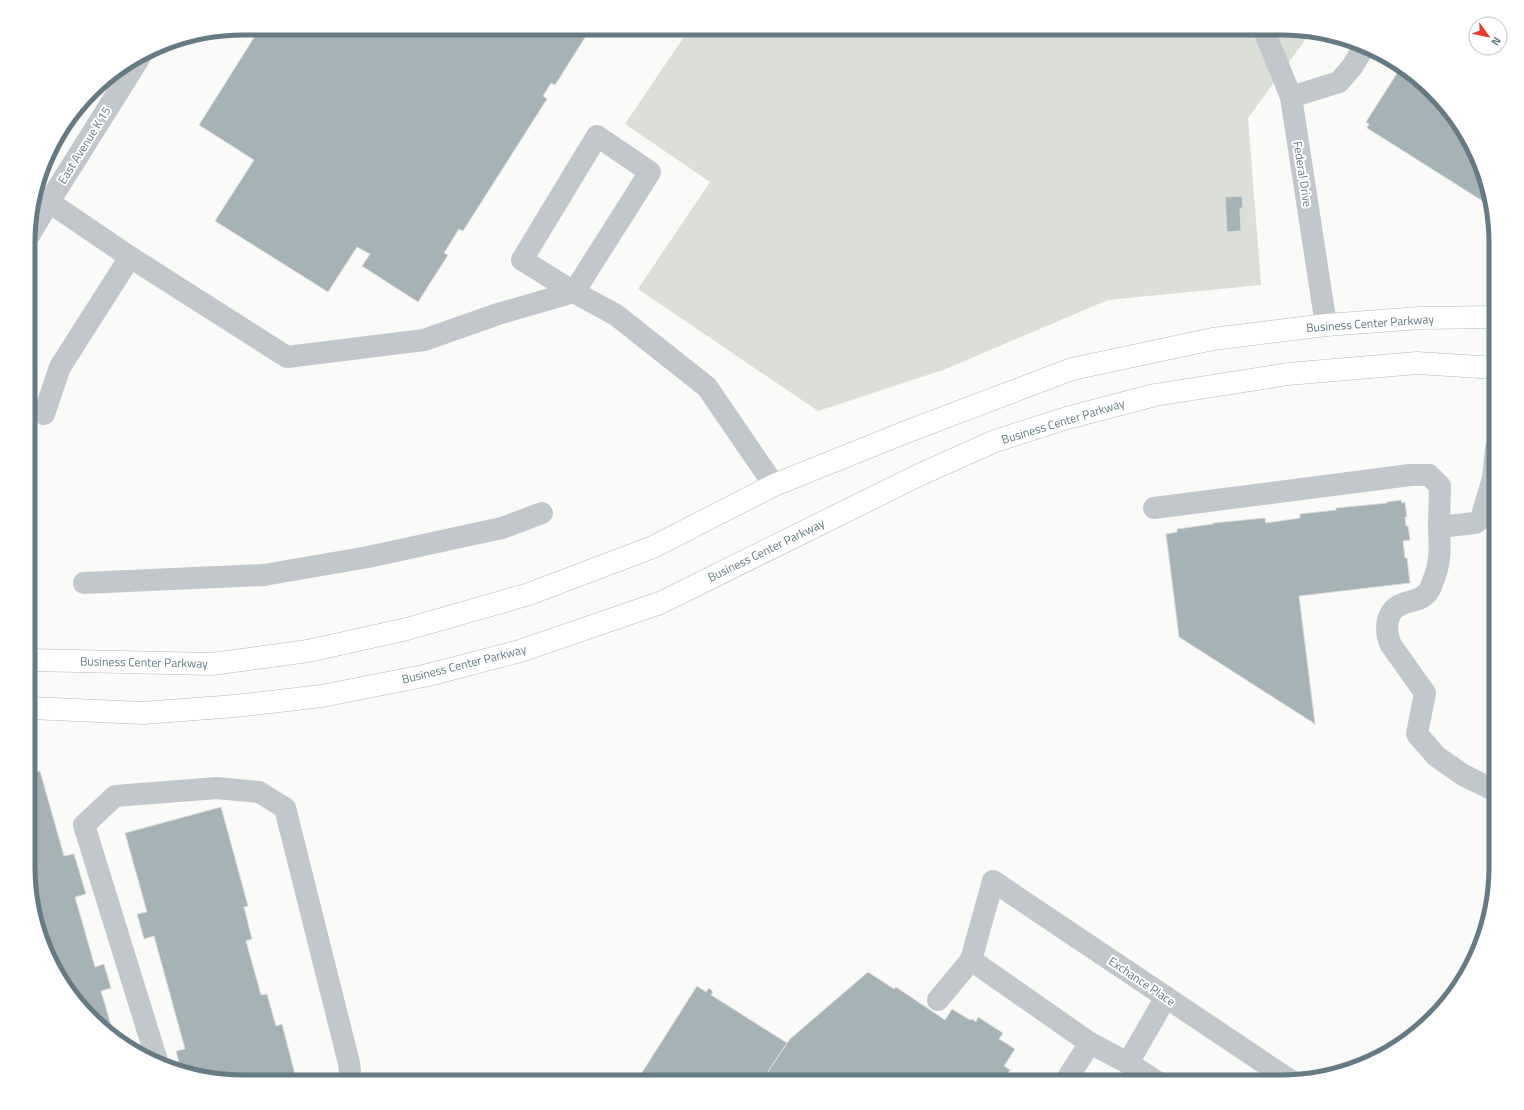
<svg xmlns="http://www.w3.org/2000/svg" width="1524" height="1110" viewBox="0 0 1524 1110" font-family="'Titillium Web',sans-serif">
  <rect width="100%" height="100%" fill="#fafaf8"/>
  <path fill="#dbdfd7" d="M690,28H1295L1311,32L1248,118L1261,285L1108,300L943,370L818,411L638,289L710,182L625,124Z"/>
  <g fill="#a5b2b6" stroke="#dcdcda">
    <path d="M260,28H591L555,85L551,83L543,96L547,99L463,231L459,229L444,253L448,255L418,302L362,266L370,254L357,247L328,292L215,221L254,160L199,125Z"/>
    <path d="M1401,67L1412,73L1451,112L1474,148L1489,205L1367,128L1369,124L1366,122Z"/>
    <path d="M1242,196L1243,208H1240L1241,231L1227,232L1225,197Z"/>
    <path d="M1401,500L1402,503L1405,502L1407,517H1405L1406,526H1408L1410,540L1403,541L1405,558H1407L1410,583L1299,596L1315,724L1179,637L1166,534L1177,532V529L1213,524V523L1265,518L1266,523L1300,518V514L1336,510V508L1387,503V502Z"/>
    <path d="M40,771L64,856L74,854L86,894L75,897L95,967L104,964L111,988L101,991L115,1039L112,1037L57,974L30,895V774Z"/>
    <path d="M221,807L248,906L244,907L252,939L246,941L261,995L267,994L276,1026L282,1024L297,1082H229L193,1073L192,1071L189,1072L181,1070L176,1051L185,1049L154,936L144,939L137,914L147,912L125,833Z"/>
    <path d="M868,972L894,989L896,987L945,1020L952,1009L970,1020L972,1019L976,1022L978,1017L1003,1033L999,1039L1015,1049L1004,1066L1010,1070L1002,1082H761L790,1039Z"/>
    <path d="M697,986L706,992L709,988L713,992L711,995L787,1043L761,1082H636Z"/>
    <path d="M126,1041L128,1047L120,1042Z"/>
  </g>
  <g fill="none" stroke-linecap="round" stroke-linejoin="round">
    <g stroke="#b2babd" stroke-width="23">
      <g id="major">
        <path d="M30,660L212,664L308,651L407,629L529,594L653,547L774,485L906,432L1072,369L1213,339L1326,325L1420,318L1496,317"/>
        <path d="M30,708L143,713L235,706L322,696L428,675L520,651L660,603L919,475L995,441L1067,418L1155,395L1288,374L1417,363L1496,368"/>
      </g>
    </g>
    <g stroke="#c1c7ca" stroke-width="22">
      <path d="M1263,28L1291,97L1326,325"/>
      <path d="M1291,97L1339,82L1352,67L1364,47"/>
      <path d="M597,136L650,172L574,292L522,260Z"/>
      <path d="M49,202L130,257L287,357L424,340L498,314L574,292L616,315L707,387L774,485"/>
      <path d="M30,234L49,202L140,57"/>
      <path d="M44,414L60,367L130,257"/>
      <path d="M1496,448L1493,478L1481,519L1475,523L1439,527C1440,548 1441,562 1433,581C1432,585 1430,589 1428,592C1419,603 1407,600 1398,606C1385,614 1385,633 1391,645L1425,693L1417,734L1436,756L1463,775L1496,791"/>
      <path d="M1154,508L1410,475H1429L1440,486L1439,527"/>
      <path d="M84,583L264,575L368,557L502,528L542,513"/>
      <path d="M938,1000L971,960"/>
      <path d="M1090,1043L1128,1063L1166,997"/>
      <path d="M1128,1063L1157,1082"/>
      <path d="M158,1064L84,825L115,796L217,788L259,792L285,808L349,1063L351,1082"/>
      <path d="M1065,1082L1090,1043L971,960L993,881L1291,1081"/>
    </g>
    <use href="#major" stroke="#fff" stroke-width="22"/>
  </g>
  <g text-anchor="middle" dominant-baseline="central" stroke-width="4" stroke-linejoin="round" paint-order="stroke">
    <g font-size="12" fill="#657a83" stroke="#fff">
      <text transform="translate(84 145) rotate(-58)">East Avenue K 15</text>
      <text transform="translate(1303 174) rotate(81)">Federal Drive</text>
      <text transform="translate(1370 323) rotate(-4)">Business Center Parkway</text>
      <text transform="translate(1063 421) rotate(-17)">Business Center Parkway</text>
      <text transform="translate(766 550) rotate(-26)">Business Center Parkway</text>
      <text transform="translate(144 662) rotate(1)">Business Center Parkway</text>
      <text transform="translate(464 664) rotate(-14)">Business Center Parkway</text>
      <text transform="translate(1142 981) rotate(34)">Exchance Place</text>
    </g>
  </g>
  <path d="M0 0H1524V1110H0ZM243 35H1281A208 208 0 0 1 1489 243V867A208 208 0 0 1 1281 1075H243A208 208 0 0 1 35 867V243A208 208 0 0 1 243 35Z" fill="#fff" fill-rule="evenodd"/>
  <path fill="none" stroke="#657a83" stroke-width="5" d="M243 35H1281A208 208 0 0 1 1489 243V867A208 208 0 0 1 1281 1075H243A208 208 0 0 1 35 867V243A208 208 0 0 1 243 35Z"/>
  <g transform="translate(1488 36) rotate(123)"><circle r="19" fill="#ffffff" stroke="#c1cacd"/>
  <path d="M0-3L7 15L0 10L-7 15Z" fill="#e63c2c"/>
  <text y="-6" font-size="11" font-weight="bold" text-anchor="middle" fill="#657a83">N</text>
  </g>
</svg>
